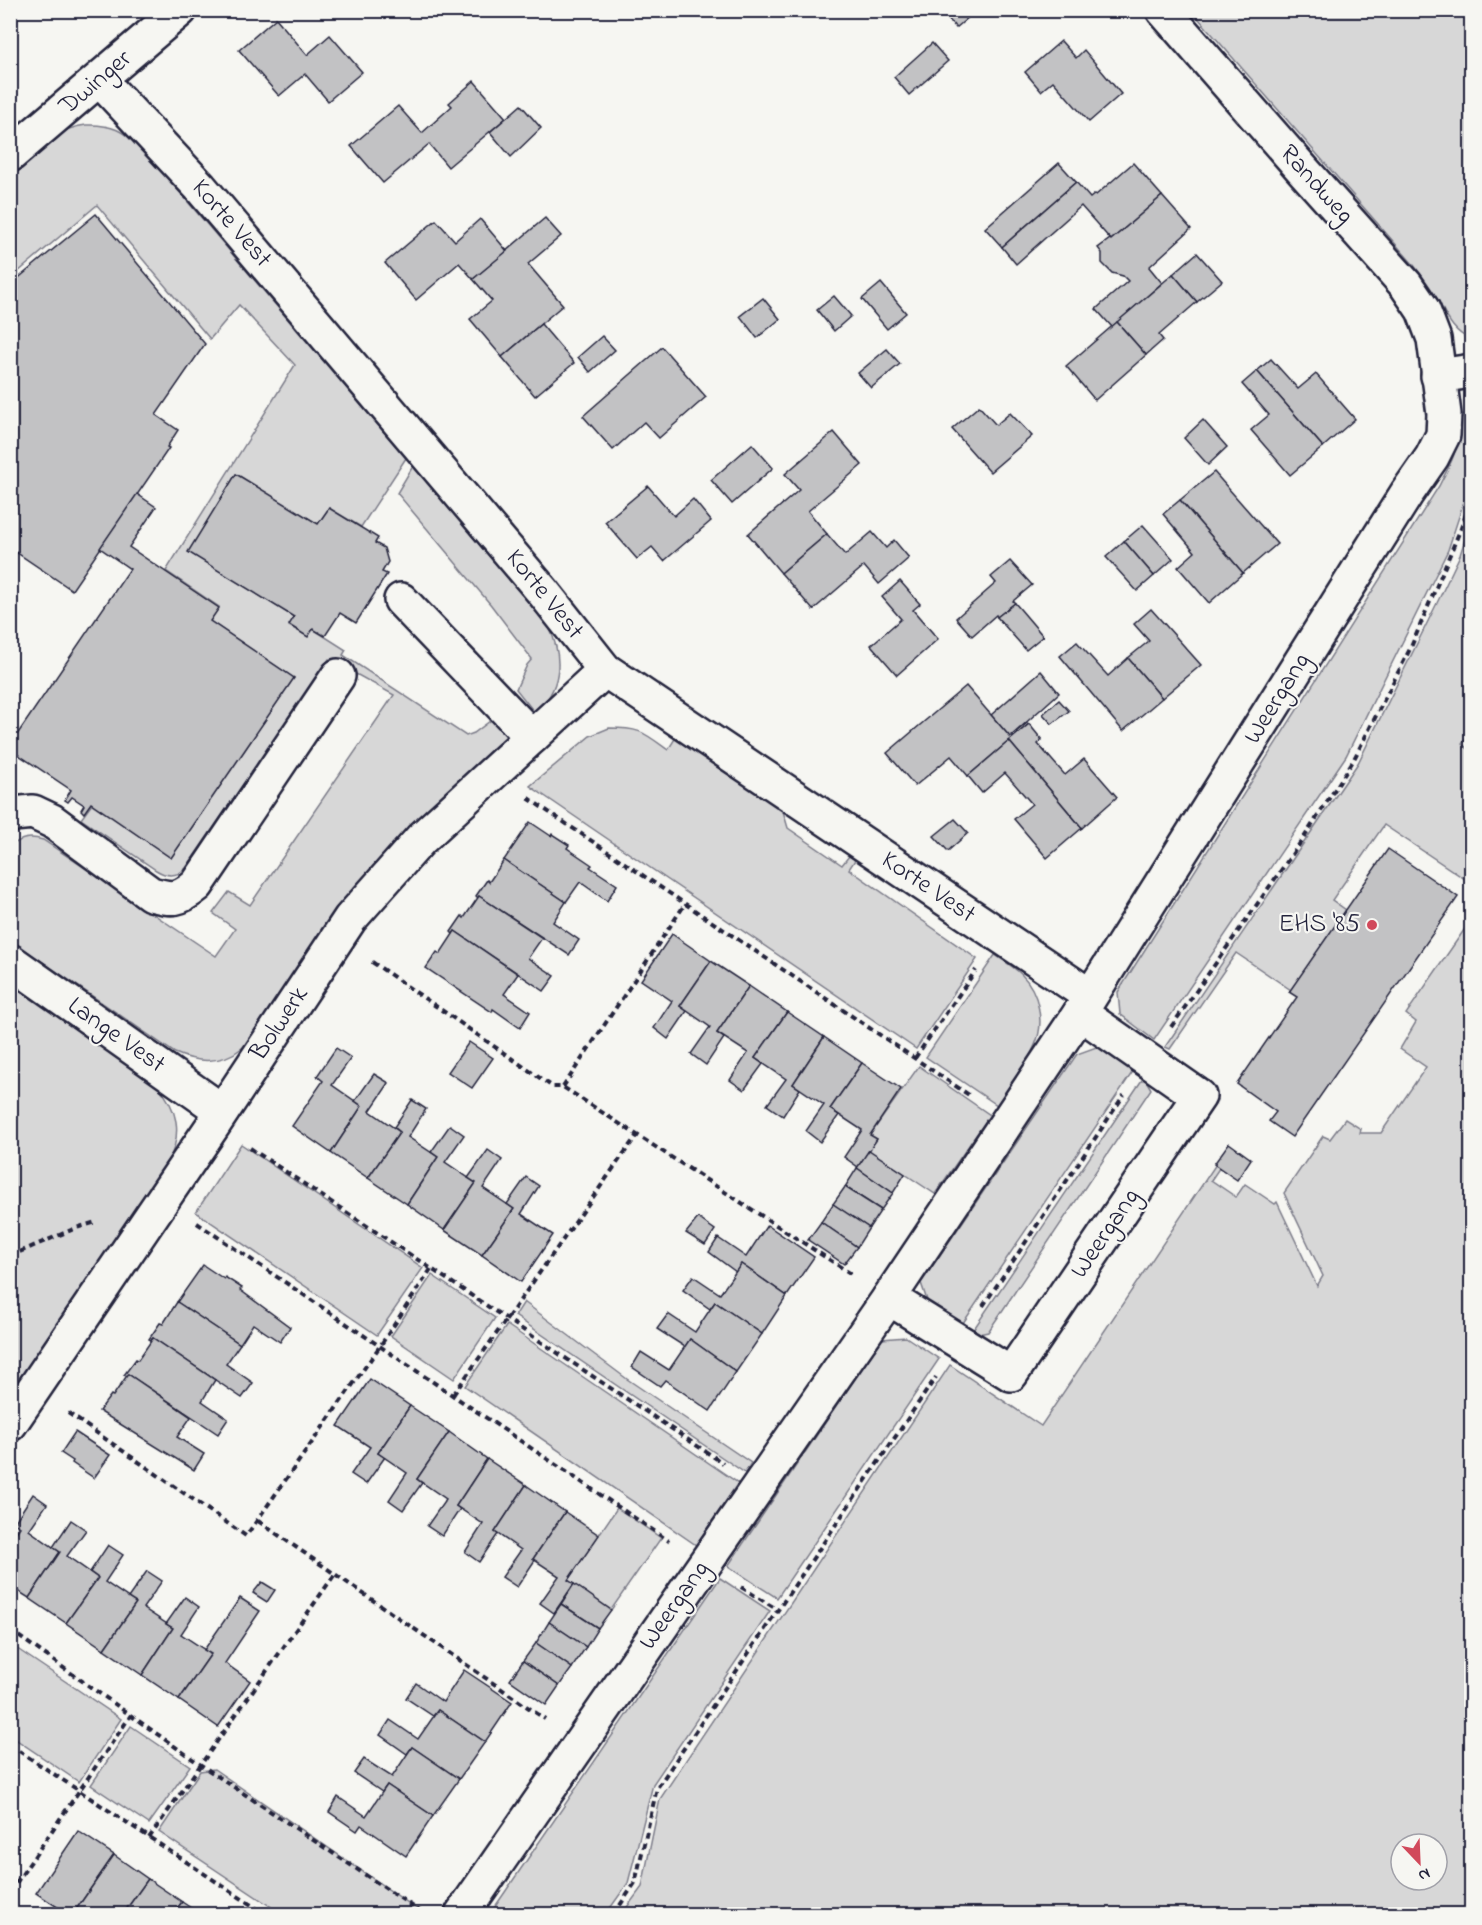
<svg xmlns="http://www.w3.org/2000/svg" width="1482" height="1925" viewBox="0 0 1482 1925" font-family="'Indie Flower',sans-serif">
  <rect width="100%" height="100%" fill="#f6f6f2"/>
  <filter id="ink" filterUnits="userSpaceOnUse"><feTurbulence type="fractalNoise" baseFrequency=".0167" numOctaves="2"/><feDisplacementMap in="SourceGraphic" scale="12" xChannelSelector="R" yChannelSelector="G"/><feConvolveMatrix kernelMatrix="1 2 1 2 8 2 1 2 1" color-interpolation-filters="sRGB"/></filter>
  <g filter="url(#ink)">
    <g fill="#d7d7d7" stroke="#7c7c89" stroke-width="1.5" fill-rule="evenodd">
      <path d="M1192,11H1471V340C1448,329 1446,312 1433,292C1427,282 1420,273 1413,264Z"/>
      <path d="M86,125C113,124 123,131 142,148L406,458L361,527L329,508L318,524L236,474L189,552L294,617L289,626L307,636L313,629L346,650L343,655L466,736L474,733L494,718L511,736L260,1026C255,1033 250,1042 242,1048C222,1064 198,1063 175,1053L11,940V846C21,838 30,836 43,840L216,956L235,929L213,913L229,892L250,905L394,695L329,659L186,868C177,877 167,877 156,870L81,819L92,804L171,858L294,678L210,621L219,607L166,571L295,365L239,305L210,339L97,205L11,278V172C33,153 55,128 86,125Z"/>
      <path d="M1471,408V480L1448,550L1346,756L1154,1040L1120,1014L1118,992L1439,486C1444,475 1452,463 1455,451C1459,437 1456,416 1471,408Z"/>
      <path d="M413,466L549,627C564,659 561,690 535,713L516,689L527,665L532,659L491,605L397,493Z"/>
      <path d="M1471,520L1472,731L1462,744L1471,751V883L1384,825L1332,900L1346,910L1291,990L1236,953L1170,1049L1165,1047L1358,763L1438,601L1460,555Z"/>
      <path d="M609,728C641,728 643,732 668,750L676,737L783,811L788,828L842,865L849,856L855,860L849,869L977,959L916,1049L530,786L590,736Z"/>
      <path d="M1471,920V1914H622L642,1887L660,1799L950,1365L1041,1426L1216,1164L1220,1167L1211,1180L1236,1197L1245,1184L1275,1204L1277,1202L1317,1286L1323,1276L1284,1193L1323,1136L1330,1139L1345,1119L1361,1129L1360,1133H1381L1426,1067L1400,1049L1416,1022L1406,1014ZM1401,1844H1437V1880H1401Z"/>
      <path d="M995,955C1004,961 1014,967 1022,975C1039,992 1045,1023 1035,1045C1026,1066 1010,1086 997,1105L926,1057Z"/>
      <path d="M11,985L157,1085C178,1109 183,1133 168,1162L11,1392Z"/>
      <path d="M1099,1046L1134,1070L961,1326L929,1306L921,1283L1077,1054Z"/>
      <path d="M919,1066L990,1115L935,1194L869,1150L877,1139L870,1135Z"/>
      <path d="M1144,1077L1151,1089L988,1332L974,1335L971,1333Z"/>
      <path d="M241,1144L423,1268L377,1335L196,1212Z"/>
      <path d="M432,1275L495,1318L454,1379L391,1336Z"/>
      <path d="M524,1302L627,1379L751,1463L745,1473L515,1316Z"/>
      <path d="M507,1325L738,1483L696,1545L465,1386Z"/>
      <path d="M906,1337L939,1359L777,1598L728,1566L882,1339Z"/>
      <path d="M617,1508L661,1538L611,1610L568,1580Z"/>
      <path d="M720,1578L770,1611L653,1784L628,1883L606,1914H490Z"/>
      <path d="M10,1644L121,1719L79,1782L11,1736Z"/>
      <path d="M131,1726L190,1766L149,1824L91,1785Z"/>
      <path d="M214,1769L424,1914H282L159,1832L200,1771Z"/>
    </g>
    <g fill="#c2c2c4" stroke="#22223b" stroke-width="1.5">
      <path d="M941,10H977L956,28Z"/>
      <path d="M276,18L307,55L330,35L362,72L328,101L305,74L279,96L239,50Z"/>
      <path d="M1061,41L1076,58L1084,50L1121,94L1089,122L1053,81L1041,91L1025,72Z"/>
      <path d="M932,43L948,61L909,95L894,77Z"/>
      <path d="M474,81L506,118L448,167L429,144L383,183L351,146L398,106L422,133L452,106L449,103Z"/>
      <path d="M521,105L541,128L511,157L490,132Z"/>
      <path d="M1059,163L1076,182L1002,247L985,228Z"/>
      <path d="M1133,163L1162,196L1111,240L1081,206L1016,264L1002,247L1076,182L1090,198L1095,194L1096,195Z"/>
      <path d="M1162,196L1191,229L1149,267L1162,283L1112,327L1096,309L1128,281L1123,276L1112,273L1102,263V253L1098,248L1110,239L1111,240Z"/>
      <path d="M96,214L205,344L156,415L178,430L167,447L169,448L72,590L10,548V285Z"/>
      <path d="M545,218L561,236L528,264L563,305L502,357L470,319L492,301L473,279Z"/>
      <path d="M480,219L507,251L473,279L459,263L416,300L385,263L436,220L455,241Z"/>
      <path d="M1197,253L1222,281L1197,302L1173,274Z"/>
      <path d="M1173,274L1197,302L1159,335L1163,340L1146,355L1117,322Z"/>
      <path d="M881,283L906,313L887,329L862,299Z"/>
      <path d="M834,296L851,316L834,331L817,310Z"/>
      <path d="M763,298L780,319L757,338L740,316Z"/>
      <path d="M1117,322L1146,355L1095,400L1066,366Z"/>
      <path d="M541,324L574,363L535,396L502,357Z"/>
      <path d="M602,336L615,350L590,372L578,357Z"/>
      <path d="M662,347L706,397L659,438L644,422L613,450L583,416Z"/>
      <path d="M887,349L900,364L871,388L858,373Z"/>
      <path d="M1271,359L1298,389L1316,374L1355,419L1323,447L1257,371Z"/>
      <path d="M1257,371L1323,447L1290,475L1251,430L1269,415L1242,384Z"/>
      <path d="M979,406L996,425L1010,413L1032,436L990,472L952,429Z"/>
      <path d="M1203,420L1227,447L1208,465L1184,438Z"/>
      <path d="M834,432L862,465L808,511L827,534L781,573L748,534L799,490L785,474Z"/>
      <path d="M752,444L773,468L732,504L711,480Z"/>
      <path d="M1214,472L1277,544L1243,573L1180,500Z"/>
      <path d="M236,474L318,524L329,508L378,538L375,543L384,548L388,562L382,572L387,574L356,623L340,613L325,636L313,629L308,637L289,625L294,617L188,552Z"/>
      <path d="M648,486L674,516L693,499L711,521L664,561L652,547L637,559L605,522Z"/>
      <path d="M137,494L156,507L129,547L219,608L210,621L294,678L171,858L91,803L84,813L81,810L84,805L72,797L68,802L65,800L71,790L10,749V745L130,569L100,548Z"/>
      <path d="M1180,500L1243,573L1209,603L1178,567L1195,552L1163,514Z"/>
      <path d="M1143,525L1173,559L1154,576L1124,541Z"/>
      <path d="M872,532L886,548L894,540L909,558L879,584L864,566L813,610L781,573L827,534L845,555Z"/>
      <path d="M1124,541L1154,576L1137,591L1106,557Z"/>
      <path d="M1010,561L1032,585L1013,601L1015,603L997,617L996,615L972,636L956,618L996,583L991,577Z"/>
      <path d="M900,581L920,604L913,610L938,639L897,675L871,645L901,619L882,597Z"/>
      <path d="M1015,603L1043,636L1026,650L997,617Z"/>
      <path d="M1151,609L1201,665L1162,698L1128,658L1149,641L1134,624Z"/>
      <path d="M1077,642L1108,676L1128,658L1162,698L1123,731L1060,656Z"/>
      <path d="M1041,671L1059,693L1010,737L991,715Z"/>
      <path d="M966,686L1010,737L1027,723L1029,724L968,776L951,756L915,786L887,753Z"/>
      <path d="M1059,700L1069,711L1052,724L1043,714Z"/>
      <path d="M1029,724L1042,740L1038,744L1065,775L1084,759L1117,797L1082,828L1009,741Z"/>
      <path d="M1009,741L1082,828L1047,858L1014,819L1032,804L1005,773L982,793L968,776Z"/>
      <path d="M955,819L968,833L948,851L934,836Z"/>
      <path d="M530,822L551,836L552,834L569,845L567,848L592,865L590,867L617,885L607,901L580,882L566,902L504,860Z"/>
      <path d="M1388,849L1458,897L1292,1137L1269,1121L1276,1112L1237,1084L1297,997L1289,992Z"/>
      <path d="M504,860L566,902L553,922L579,940L569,955L479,896L478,898L476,896L487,880L489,882Z"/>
      <path d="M479,896L542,938L528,958L555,976L544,991L455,931L453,934L451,932L462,916L464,918Z"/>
      <path d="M455,931L518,974L504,994L530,1012L520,1028L493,1009L492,1012L426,968L437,952L440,954Z"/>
      <path d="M672,934L711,961L680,1006L687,1011L668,1039L654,1028L672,1001L641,980Z"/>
      <path d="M711,961L749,986L717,1033L724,1038L706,1065L691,1054L710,1027L680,1006Z"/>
      <path d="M749,986L787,1012L755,1058L763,1064L744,1090L730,1080L748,1053L717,1033Z"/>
      <path d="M787,1012L824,1037L793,1084L800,1089L783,1116L767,1105L786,1079L755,1058Z"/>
      <path d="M824,1037L862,1063L830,1109L839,1115L820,1142L806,1131L824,1105L793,1084Z"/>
      <path d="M469,1042L493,1058L472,1088L448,1072Z"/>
      <path d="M336,1048L351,1058L332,1085L362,1106L331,1153L292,1126L323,1081L317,1076Z"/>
      <path d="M862,1063L901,1089L870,1135L877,1139L858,1167L844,1157L862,1130L830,1109Z"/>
      <path d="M374,1074L389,1083L370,1111L400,1132L368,1178L331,1153L362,1106L355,1101Z"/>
      <path d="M412,1100L426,1109L408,1137L438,1157L407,1204L368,1178L400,1132L394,1127Z"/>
      <path d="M450,1125L464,1135L445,1162L476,1183L444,1230L407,1204L438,1157L431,1152Z"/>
      <path d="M1229,1143L1251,1159L1237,1180L1214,1164Z"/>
      <path d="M488,1150L502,1160L483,1188L514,1209L482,1255L444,1230L476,1183L468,1178Z"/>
      <path d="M869,1150L905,1174L893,1193L857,1168Z"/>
      <path d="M857,1168L893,1193L881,1210L845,1187Z"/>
      <path d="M526,1177L539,1186L521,1214L553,1235L521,1282L482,1255L514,1209L507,1204Z"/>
      <path d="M845,1187L881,1210L869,1228L833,1204Z"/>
      <path d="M833,1204L869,1228L857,1247L821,1222Z"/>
      <path d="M698,1218L715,1230L705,1245L686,1233Z"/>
      <path d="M821,1222L857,1247L844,1264L808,1240Z"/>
      <path d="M767,1225L814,1257L787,1296L741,1264L736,1272L709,1252L718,1238L746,1257Z"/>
      <path d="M741,1264L787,1296L762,1334L715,1302L710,1309L683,1290L693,1276L720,1294Z"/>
      <path d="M203,1265L224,1279L225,1277L242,1288L240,1290L290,1327L280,1342L253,1324L240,1344L177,1302Z"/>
      <path d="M177,1302L240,1344L226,1364L253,1383L242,1398L153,1338L151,1340L149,1339L160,1323L163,1324Z"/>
      <path d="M715,1302L762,1334L736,1372L690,1339L685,1347L657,1329L668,1314L695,1332Z"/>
      <path d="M153,1338L215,1380L202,1401L228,1419L218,1434L128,1374L127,1376L124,1375L136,1359L138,1360Z"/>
      <path d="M690,1339L736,1372L710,1411L665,1380L660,1386L632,1367L641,1352L669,1370Z"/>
      <path d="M128,1374L191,1417L177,1437L204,1454L194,1470L99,1411L111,1395L113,1396Z"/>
      <path d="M370,1379L410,1406L378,1453L385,1457L366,1484L351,1474L370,1447L338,1426Z"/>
      <path d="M410,1406L449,1432L417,1479L422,1483L403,1510L389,1500L407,1473L378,1453Z"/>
      <path d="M75,1432L110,1455L94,1478L72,1463L73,1461L61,1453Z"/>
      <path d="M449,1432L487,1459L456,1506L460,1509L442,1536L427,1526L446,1499L417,1479Z"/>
      <path d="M487,1459L526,1485L495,1532L498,1534L479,1562L465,1552L483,1524L456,1506Z"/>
      <path d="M526,1485L565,1512L533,1559L535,1560L517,1587L502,1577L521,1550L495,1532Z"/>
      <path d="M33,1494L47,1504L29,1530L60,1552L29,1598L10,1586V1541L20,1527L14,1523Z"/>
      <path d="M565,1512L599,1535L568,1580L574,1584L554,1613L540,1603L559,1576L533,1559Z"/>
      <path d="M71,1520L86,1530L67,1556L98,1578L66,1623L29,1598L60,1552L53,1547Z"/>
      <path d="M108,1545L123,1555L105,1582L136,1603L104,1649L66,1623L98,1578L90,1572Z"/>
      <path d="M147,1571L162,1581L143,1608L173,1628L142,1675L104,1649L136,1603L128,1598Z"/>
      <path d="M262,1582L275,1590L267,1602L253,1593Z"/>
      <path d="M574,1584L611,1610L598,1628L561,1604Z"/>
      <path d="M185,1597L199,1607L181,1634L211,1654L179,1700L142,1675L173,1628L166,1624Z"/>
      <path d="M240,1598L260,1611L225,1663L250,1681L218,1727L179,1700L211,1654L204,1650Z"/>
      <path d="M561,1604L598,1628L586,1647L549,1622Z"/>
      <path d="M549,1622L586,1647L572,1668L536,1643Z"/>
      <path d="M536,1643L572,1668L559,1686L523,1661Z"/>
      <path d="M523,1661L559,1686L546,1705L510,1680Z"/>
      <path d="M464,1670L512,1702L485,1742L438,1710L433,1716L406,1698L416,1683L443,1702Z"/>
      <path d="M438,1710L485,1742L459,1779L412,1747L407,1754L380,1735L390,1720L418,1739Z"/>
      <path d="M412,1747L459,1779L433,1816L387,1785L382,1792L354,1773L364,1759L392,1777Z"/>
      <path d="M387,1785L433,1816L406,1856L361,1825L357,1831L329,1812L338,1797L366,1816Z"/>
      <path d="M78,1831L114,1855L73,1914H68L36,1893Z"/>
      <path d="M114,1855L148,1879L123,1914H73Z"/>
      <path d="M148,1879L182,1902L173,1914H123Z"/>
      <path d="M182,1902L200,1914H173Z"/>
    </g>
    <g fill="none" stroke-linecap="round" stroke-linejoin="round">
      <g stroke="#22223b" stroke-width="38">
        <g id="minor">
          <path d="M100,80L200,187L544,593L605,670L1090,996"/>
          <path d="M10,155L180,10"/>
          <path d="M1438,376L1472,371"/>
          <path d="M401,600L532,737"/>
          <path d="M10,816L13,814L33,812L52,821L151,894C173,900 179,900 197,885L338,676"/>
          <path d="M10,961L222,1111"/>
          <path d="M889,1298L1011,1374L1199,1096L1080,1013"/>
          <path d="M10,1424L214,1124L350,919L421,839L605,670"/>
          <path d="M462,1914L889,1298L1080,1013L1407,493L1432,457L1443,435L1444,414L1434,339L1423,310L1406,285L1303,170L1163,10"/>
        </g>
      </g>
      <g stroke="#22223b" stroke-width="4" stroke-dasharray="6 4.5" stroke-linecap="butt">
        <path d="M528,798L972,1097"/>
        <path d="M372,962L553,1087H563L853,1275"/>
        <path d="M1171,1027L1305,836L1353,761L1411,647L1461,528L1472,498"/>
        <path d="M915,1058L976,970"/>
        <path d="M563,1087L685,904"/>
        <path d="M250,1148L723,1463"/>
        <path d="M197,1223L669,1541"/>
        <path d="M10,1256L76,1228L96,1222"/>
        <path d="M983,1306L1124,1095"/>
        <path d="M453,1395L637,1135"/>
        <path d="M68,1413L246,1536L380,1346L431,1269"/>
        <path d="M258,1521L545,1719"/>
        <path d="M741,1587L778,1610"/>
        <path d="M10,1630L201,1765L421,1912"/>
        <path d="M10,1745L265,1914"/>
        <path d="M149,1838L335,1574"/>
        <path d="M10,1892L131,1715"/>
        <path d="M614,1914L635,1883L657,1788L936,1377"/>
      </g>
      <use href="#minor" stroke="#f6f6f2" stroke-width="33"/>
    </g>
  </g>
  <circle fill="#d1495b" stroke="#f6f6f2" stroke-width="2" cx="1372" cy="925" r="6"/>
  <g text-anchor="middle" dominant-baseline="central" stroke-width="4.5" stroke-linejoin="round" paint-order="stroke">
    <g font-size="26" fill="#22223b" stroke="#f6f6f2">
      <text transform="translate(96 83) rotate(-40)">Dwinger</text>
      <text transform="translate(1316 185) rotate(48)">Randweg</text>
      <text transform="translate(231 224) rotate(49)">Korte Vest</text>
      <text transform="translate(544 595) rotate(51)">Korte Vest</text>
      <text transform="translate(1278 699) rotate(-58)">Weergang</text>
      <text transform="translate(928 888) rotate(34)">Korte Vest</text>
      <text transform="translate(280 1024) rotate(-56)">Bolwerk</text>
      <text transform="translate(116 1036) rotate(35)">Lange Vest</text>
      <text transform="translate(1106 1234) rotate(-56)">Weergang</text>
      <text transform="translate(675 1606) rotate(-55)">Weergang</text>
    </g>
    <g font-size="26" fill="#22223b" stroke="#f6f6f2" text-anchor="end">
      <text x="1360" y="925">EHS '85</text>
    </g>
  </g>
  <rect width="1482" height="1925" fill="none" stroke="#f6f6f2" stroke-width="36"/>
  <rect x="18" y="18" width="1446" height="1889" fill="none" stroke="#22223b" stroke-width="2" filter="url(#ink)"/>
  <g transform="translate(1419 1862) rotate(157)"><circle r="28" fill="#f6f6f2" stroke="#a1a1a9" stroke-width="1.5"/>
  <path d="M0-4.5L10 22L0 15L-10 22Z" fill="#d1495b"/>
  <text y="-9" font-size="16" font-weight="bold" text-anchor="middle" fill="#22223b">N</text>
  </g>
</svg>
